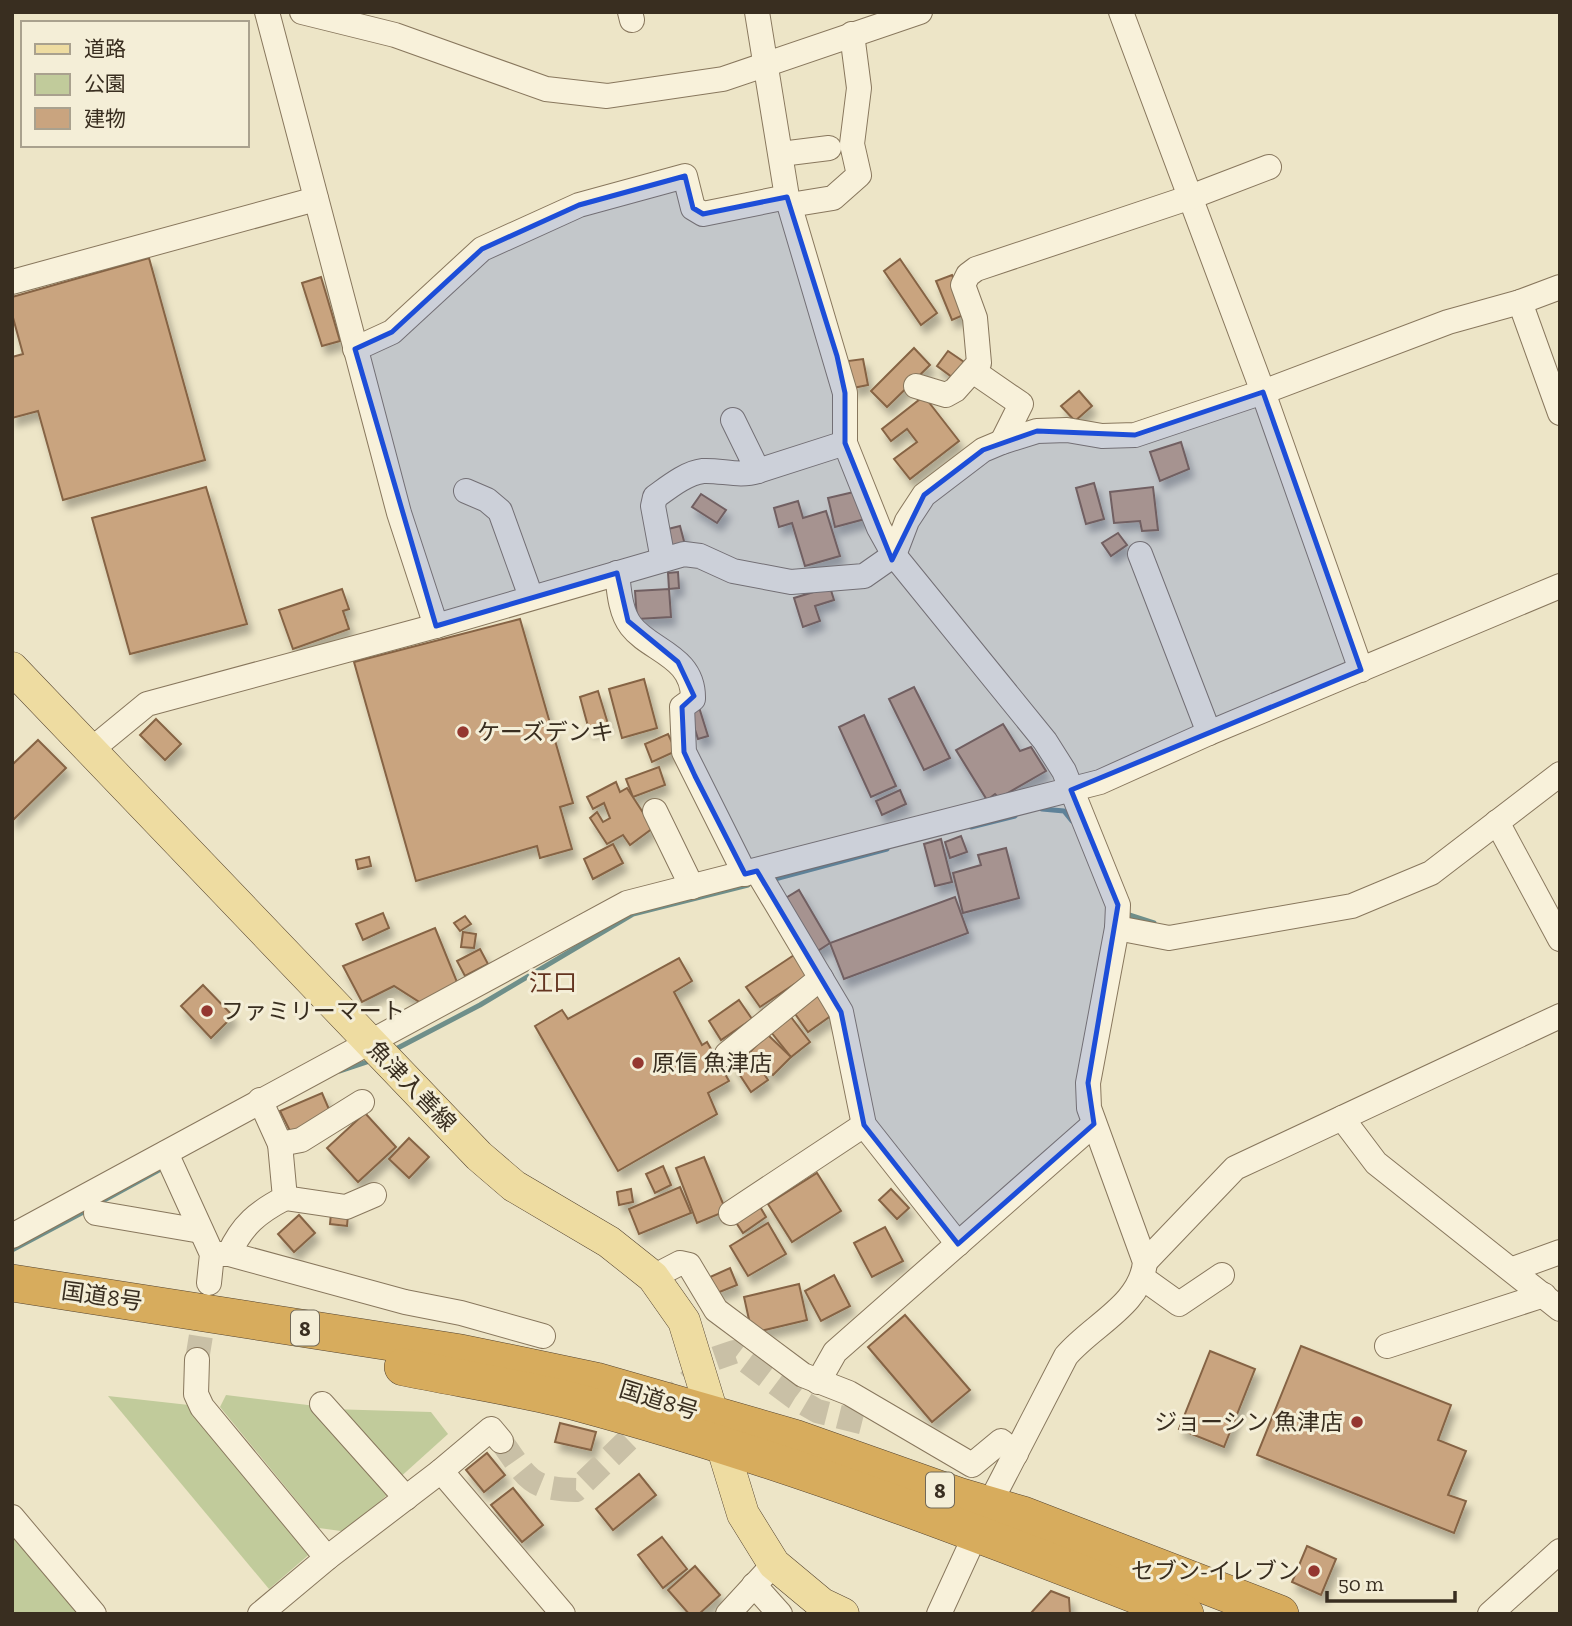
<svg xmlns="http://www.w3.org/2000/svg" width="1572" height="1626" viewBox="0 0 1572 1626" font-family="'Zilla Slab','Noto Sans JP',serif">
  <defs>
    <filter id="shadow"><feDropShadow dx="4.5" dy="8" stdDeviation="3.5" flood-color="#0004"/></filter>
  </defs>
  <rect width="100%" height="100%" fill="#ede5c7"/>
  <g fill="#c1cb9b">
    <path d="M226,1395L316,1406L389,1493L348,1532L319,1528L220,1407Z"/>
    <path d="M108,1396L189,1405L312,1552L269,1589Z"/>
    <path d="M329,1409L431,1412L448,1434L397,1480Z"/>
    <path d="M12,1527L86,1614H12Z"/>
  </g>
  <g fill="none" stroke-linecap="round" stroke-linejoin="round">
    <g stroke="#6f8f8a" stroke-width="5">
      <path d="M1042,809L1064,811L1072,821"/>
      <path d="M971,827L1015,816"/>
      <path d="M771,880L887,849"/>
      <path d="M1123,913L1154,923"/>
      <path d="M392,1051L480,1005L633,914L748,885"/>
      <path d="M340,1071L373,1060"/>
      <path d="M97,1204L159,1170"/>
      <path d="M12,1250L89,1209"/>
    </g>
  </g>
  <g fill="#c9a47f" stroke="#866444" stroke-width="2" filter="url(#shadow)">
    <path d="M149,258L205,460L63,500L38,411L12,418V357L23,354L12,314V297Z"/>
    <path d="M900,259L937,313L921,325L884,271Z"/>
    <path d="M952,275L968,313L952,320L936,281Z"/>
    <path d="M321,277L340,341L322,346L302,283Z"/>
    <path d="M914,348L930,365L887,407L871,391Z"/>
    <path d="M948,351L967,364L956,380L937,366Z"/>
    <path d="M863,359L868,385L853,388L848,361Z"/>
    <path d="M1079,391L1092,406L1075,421L1061,406Z"/>
    <path d="M924,396L959,441L910,479L894,459L917,442L907,429L891,441L882,429Z"/>
    <path d="M1181,442L1189,469L1160,481L1150,452Z"/>
    <path d="M1094,483L1104,519L1086,524L1076,488Z"/>
    <path d="M206,487L247,624L130,654L92,518Z"/>
    <path d="M1153,487L1158,530L1142,531L1140,521L1114,523L1110,492Z"/>
    <path d="M858,491L865,519L835,527L828,498Z"/>
    <path d="M701,494L726,510L717,523L692,507Z"/>
    <path d="M798,501L803,518L826,511L840,556L805,566L792,523L779,527L774,508Z"/>
    <path d="M680,526L685,545L669,549L664,530Z"/>
    <path d="M1118,533L1127,545L1111,556L1102,543Z"/>
    <path d="M678,572L679,588L669,589L668,573Z"/>
    <path d="M830,587L834,600L815,606L820,621L803,627L794,598Z"/>
    <path d="M342,589L349,609L343,611L349,629L293,649L279,610Z"/>
    <path d="M669,589L671,617L637,619L635,591Z"/>
    <path d="M520,619L573,803L560,807L572,849L540,858L537,846L416,881L354,662Z"/>
    <path d="M644,679L657,728L622,738L609,689Z"/>
    <path d="M914,687L950,758L924,770L889,699Z"/>
    <path d="M598,691L608,724L589,730L580,697Z"/>
    <path d="M698,704L708,736L698,739L688,708Z"/>
    <path d="M864,715L896,786L871,797L839,727Z"/>
    <path d="M156,719L181,744L165,760L140,735Z"/>
    <path d="M1003,724L1020,751L1031,747L1046,771L999,798L995,794L987,800L956,750Z"/>
    <path d="M668,734L676,751L652,762L645,744Z"/>
    <path d="M38,740L66,768L12,821V765Z"/>
    <path d="M659,767L665,785L633,797L626,779Z"/>
    <path d="M616,782L620,792L627,788L653,828L630,845L623,835L607,844L590,818L597,812L603,822L610,818L604,803L593,809L587,797Z"/>
    <path d="M900,790L906,804L882,815L876,801Z"/>
    <path d="M961,836L967,852L950,858L945,842Z"/>
    <path d="M941,839L952,882L935,886L924,844Z"/>
    <path d="M613,844L623,863L593,879L584,859Z"/>
    <path d="M1006,848L1019,898L963,913L953,873L981,865L978,855Z"/>
    <path d="M369,857L371,866L358,869L356,860Z"/>
    <path d="M799,890L830,943L816,952L784,899Z"/>
    <path d="M955,897L968,933L844,979L830,943Z"/>
    <path d="M383,913L389,928L363,940L356,924Z"/>
    <path d="M465,916L471,924L460,931L454,923Z"/>
    <path d="M435,928L457,982L421,1003L394,986L362,1002L343,966Z"/>
    <path d="M463,932L476,934L474,948L461,947Z"/>
    <path d="M480,949L488,964L465,976L457,961Z"/>
    <path d="M797,953L811,973L760,1007L746,987Z"/>
    <path d="M679,958L692,981L674,992L702,1045L707,1042L729,1081L708,1093L717,1114L618,1171L535,1026L562,1010L568,1019Z"/>
    <path d="M203,985L233,1016L211,1038L181,1006Z"/>
    <path d="M816,994L832,1015L808,1032L793,1011Z"/>
    <path d="M739,1000L752,1019L721,1040L709,1021Z"/>
    <path d="M791,1017L810,1042L791,1057L771,1032Z"/>
    <path d="M767,1034L791,1057L773,1075L750,1052Z"/>
    <path d="M750,1052L768,1080L751,1092L732,1063Z"/>
    <path d="M322,1093L331,1114L292,1135L280,1111Z"/>
    <path d="M365,1113L396,1147L358,1182L327,1148Z"/>
    <path d="M409,1138L429,1157L409,1178L389,1159Z"/>
    <path d="M704,1157L726,1211L697,1223L676,1168Z"/>
    <path d="M663,1166L671,1185L655,1193L646,1174Z"/>
    <path d="M817,1173L841,1211L792,1242L768,1204Z"/>
    <path d="M680,1187L691,1213L639,1234L629,1209Z"/>
    <path d="M631,1189L633,1202L619,1205L617,1192Z"/>
    <path d="M891,1189L909,1208L897,1219L879,1200Z"/>
    <path d="M759,1205L766,1217L743,1233L735,1221Z"/>
    <path d="M331,1213L348,1215L347,1226L330,1224Z"/>
    <path d="M299,1215L315,1233L294,1252L278,1234Z"/>
    <path d="M768,1223L786,1254L748,1276L730,1246Z"/>
    <path d="M885,1227L903,1261L872,1277L854,1243Z"/>
    <path d="M730,1268L737,1285L717,1293L710,1277Z"/>
    <path d="M834,1275L850,1306L821,1321L805,1291Z"/>
    <path d="M799,1284L807,1320L752,1333L744,1297Z"/>
    <path d="M905,1315L970,1390L932,1422L868,1347Z"/>
    <path d="M1301,1346L1451,1405L1438,1440L1466,1451L1448,1495L1466,1501L1454,1533L1257,1455Z"/>
    <path d="M1210,1351L1255,1369L1224,1447L1179,1429Z"/>
    <path d="M560,1423L596,1432L591,1450L555,1442Z"/>
    <path d="M487,1453L505,1475L484,1492L466,1470Z"/>
    <path d="M639,1474L656,1495L613,1530L596,1509Z"/>
    <path d="M513,1488L543,1525L522,1542L491,1505Z"/>
    <path d="M662,1537L687,1569L663,1588L638,1555Z"/>
    <path d="M1307,1546L1336,1559L1321,1595L1292,1582Z"/>
    <path d="M695,1566L720,1595L699,1614H689L668,1590Z"/>
    <path d="M1051,1591L1069,1598L1070,1614H1030Z"/>
  </g>
  <g fill="none" stroke-linecap="round" stroke-linejoin="round">
    <g stroke="#c9c0a6" stroke-width="24" stroke-dasharray="24 12" stroke-linecap="butt">
      <path d="M197,1360L207,1298"/>
      <path d="M501,1441C528,1478 528,1489 576,1490L711,1360L734,1352L795,1398L817,1411L872,1425"/>
    </g>
    <g stroke="#88775d" stroke-width="26">
      <g id="minor">
        <path d="M267,12L399,513L436,626"/>
        <path d="M302,12L395,35L546,89L607,96L723,79L920,12"/>
        <path d="M630,12L632,20"/>
        <path d="M757,12L787,197L845,393V443L879,528L894,555L1045,741L1064,771L1118,905L1117,928L1088,1083L1089,1108L1145,1262C1141,1305 1092,1325 1066,1356L989,1505L939,1614"/>
        <path d="M1121,12L1263,392L1361,670"/>
        <path d="M781,154L829,148"/>
        <path d="M790,205L833,198L859,175L852,144L859,88L852,34"/>
        <path d="M12,282L316,199"/>
        <path d="M1520,302L1560,413"/>
        <path d="M355,349L392,332L482,249L579,205L685,176L693,208L703,214L787,197"/>
        <path d="M973,371L1021,404L1002,442"/>
        <path d="M916,386L946,395L955,390L979,363L975,318L963,285L968,275L976,269L1188,198L1269,167"/>
        <path d="M758,471L845,443"/>
        <path d="M466,491L487,500L500,511L531,597"/>
        <path d="M1140,554L1209,733"/>
        <path d="M663,560L653,506L655,497C669,487 686,473 703,471C722,470 739,477 758,471L733,420"/>
        <path d="M617,573C619,590 620,612 631,626C650,651 694,656 693,699L682,707L684,752L745,874"/>
        <path d="M91,750L147,704L436,626L684,554L700,556L733,571L791,582L864,576L894,555L907,521L924,495L983,450L1002,442L1037,431L1067,430L1102,436L1135,435L1263,392L1448,322L1520,302L1560,287"/>
        <path d="M655,811L692,887"/>
        <path d="M1497,822L1560,939"/>
        <path d="M757,871L841,1012L864,1125L958,1244"/>
        <path d="M1117,928L1169,938L1352,906L1431,873L1560,774"/>
        <path d="M727,1054L821,978"/>
        <path d="M260,1100L280,1144"/>
        <path d="M1342,1118L1376,1163L1560,1309"/>
        <path d="M166,1153L212,1254L209,1283"/>
        <path d="M285,1198L346,1207L374,1195"/>
        <path d="M96,1213L201,1231"/>
        <path d="M731,1213L864,1125"/>
        <path d="M12,1236L627,903L1100,782L1209,733L1560,586"/>
        <path d="M212,1254H229L405,1302L461,1313L543,1336"/>
        <path d="M229,1254C242,1225 258,1212 285,1198L280,1144L301,1140L362,1102"/>
        <path d="M1145,1262L1235,1168L1560,1016"/>
        <path d="M1513,1269L1560,1252"/>
        <path d="M653,1277L680,1263L689,1265L716,1310L803,1375L849,1393L972,1465L1001,1441L1016,1454"/>
        <path d="M1144,1279L1179,1304L1222,1275"/>
        <path d="M1387,1346L1544,1295"/>
        <path d="M197,1360L196,1394L202,1407L327,1558"/>
        <path d="M818,1382L835,1352L1094,1124"/>
        <path d="M322,1404L406,1498"/>
        <path d="M441,1471L491,1429L501,1441"/>
        <path d="M12,1517L94,1614"/>
        <path d="M754,1585L780,1614"/>
        <path d="M260,1614L327,1558L441,1471L563,1614"/>
        <path d="M728,1614L774,1564"/>
        <path d="M1490,1614L1560,1551"/>
      </g>
    </g>
    <g stroke="#564531" stroke-width="33">
      <path id="major" d="M12,668L479,1156L514,1186L609,1242L653,1277L684,1321L743,1514L774,1564L822,1604L843,1614"/>
    </g>
    <g stroke="#564531" stroke-width="38">
      <g id="highway">
        <path d="M12,1283L461,1353L596,1381L794,1438L958,1496L1023,1515L1280,1614"/>
        <path d="M403,1367C462,1379 522,1388 580,1403C787,1459 986,1536 1185,1614"/>
      </g>
    </g>
    <use href="#minor" stroke="#f8f1da" stroke-width="24"/>
    <use href="#major" stroke="#eedca1" stroke-width="32"/>
    <use href="#highway" stroke="#d7ac5d" stroke-width="37"/>
  </g>
  <path fill="#1d4ed8" fill-opacity="0.2" stroke="#1d4ed8" stroke-width="5" stroke-linejoin="round" d="M685,176L693,208L703,214L787,197L837,356L845,393V443L892,560L924,495L983,450L1037,431L1135,435L1263,392L1361,670L1071,790L1118,905L1088,1083L1094,1124L958,1244L864,1125L841,1012L757,871L745,874L695,776L684,752L682,707L694,696L678,662L628,621L617,573L436,626L355,349L392,332L482,249L579,205Z"/>
  <g fill="#943730" stroke="#f4eed7" stroke-width="2.5">
    <circle cx="463" cy="732" r="7"/>
    <circle cx="207" cy="1011" r="7"/>
    <circle cx="638" cy="1063" r="7"/>
    <circle cx="1357" cy="1422" r="7"/>
    <circle cx="1314" cy="1571" r="7"/>
  </g>
  <g text-anchor="middle" dominant-baseline="central" stroke-width="6" stroke-linejoin="round" paint-order="stroke">
    <g fill="#f4eed7" stroke="#716857" stroke-width="2">
      <rect x="291" y="1310.5" width="28" height="35" rx="5"/>
      <rect x="926" y="1472.5" width="28" height="35" rx="5"/>
    </g>
    <g font-size="21" font-weight="bold" fill="#392e20">
      <text x="305" y="1328">8</text>
      <text x="940" y="1490">8</text>
    </g>
    <g font-size="23" fill="#392e20" stroke="#f4eed7" text-anchor="start">
      <text x="477" y="732">ケーズデンキ</text>
      <text x="221" y="1011">ファミリーマート</text>
      <text x="652" y="1063">原信 魚津店</text>
      <text x="1343" y="1422" text-anchor="end">ジョーシン 魚津店</text>
      <text x="1300" y="1571" text-anchor="end">セブン-イレブン</text>
    </g>
    <g font-size="23" fill="#392e20" stroke="#f4eed7">
      <text transform="translate(412 1086) rotate(46)">魚津入善線</text>
      <text transform="translate(102 1296) rotate(8)">国道8号</text>
      <text transform="translate(659 1400) rotate(17)">国道8号</text>
    </g>
    <g font-size="24" fill="#643521" stroke="#f4eed7">
      <text x="553" y="982">江口</text>
    </g>
  </g>
  <rect width="1572" height="1626" fill="none" stroke="#392e20" stroke-width="28"/>
  <rect x="21" y="21" width="228" height="126" fill="#f4eed7" stroke="#a9a18e" stroke-width="2"/>
  <rect x="35" y="44" width="35" height="10" fill="#eedca1" stroke="#a9a18e" stroke-width="2"/>
  <text x="84" y="56" font-size="21" fill="#392e20">道路</text>
  <rect x="35" y="74" width="35" height="21" fill="#c1cb9b" stroke="#a9a18e" stroke-width="2"/>
  <text x="84" y="91" font-size="21" fill="#392e20">公園</text>
  <rect x="35" y="108" width="35" height="21" fill="#c9a47f" stroke="#a9a18e" stroke-width="2"/>
  <text x="84" y="126" font-size="21" fill="#392e20">建物</text>
  <path d="M1327 1591v10h128v-10" fill="none" stroke="#392e20" stroke-width="3.5"/>
  <text x="1338" y="1591" font-size="21" fill="#392e20" stroke="#f4eed7" stroke-width="5" paint-order="stroke">50 m</text>
</svg>
